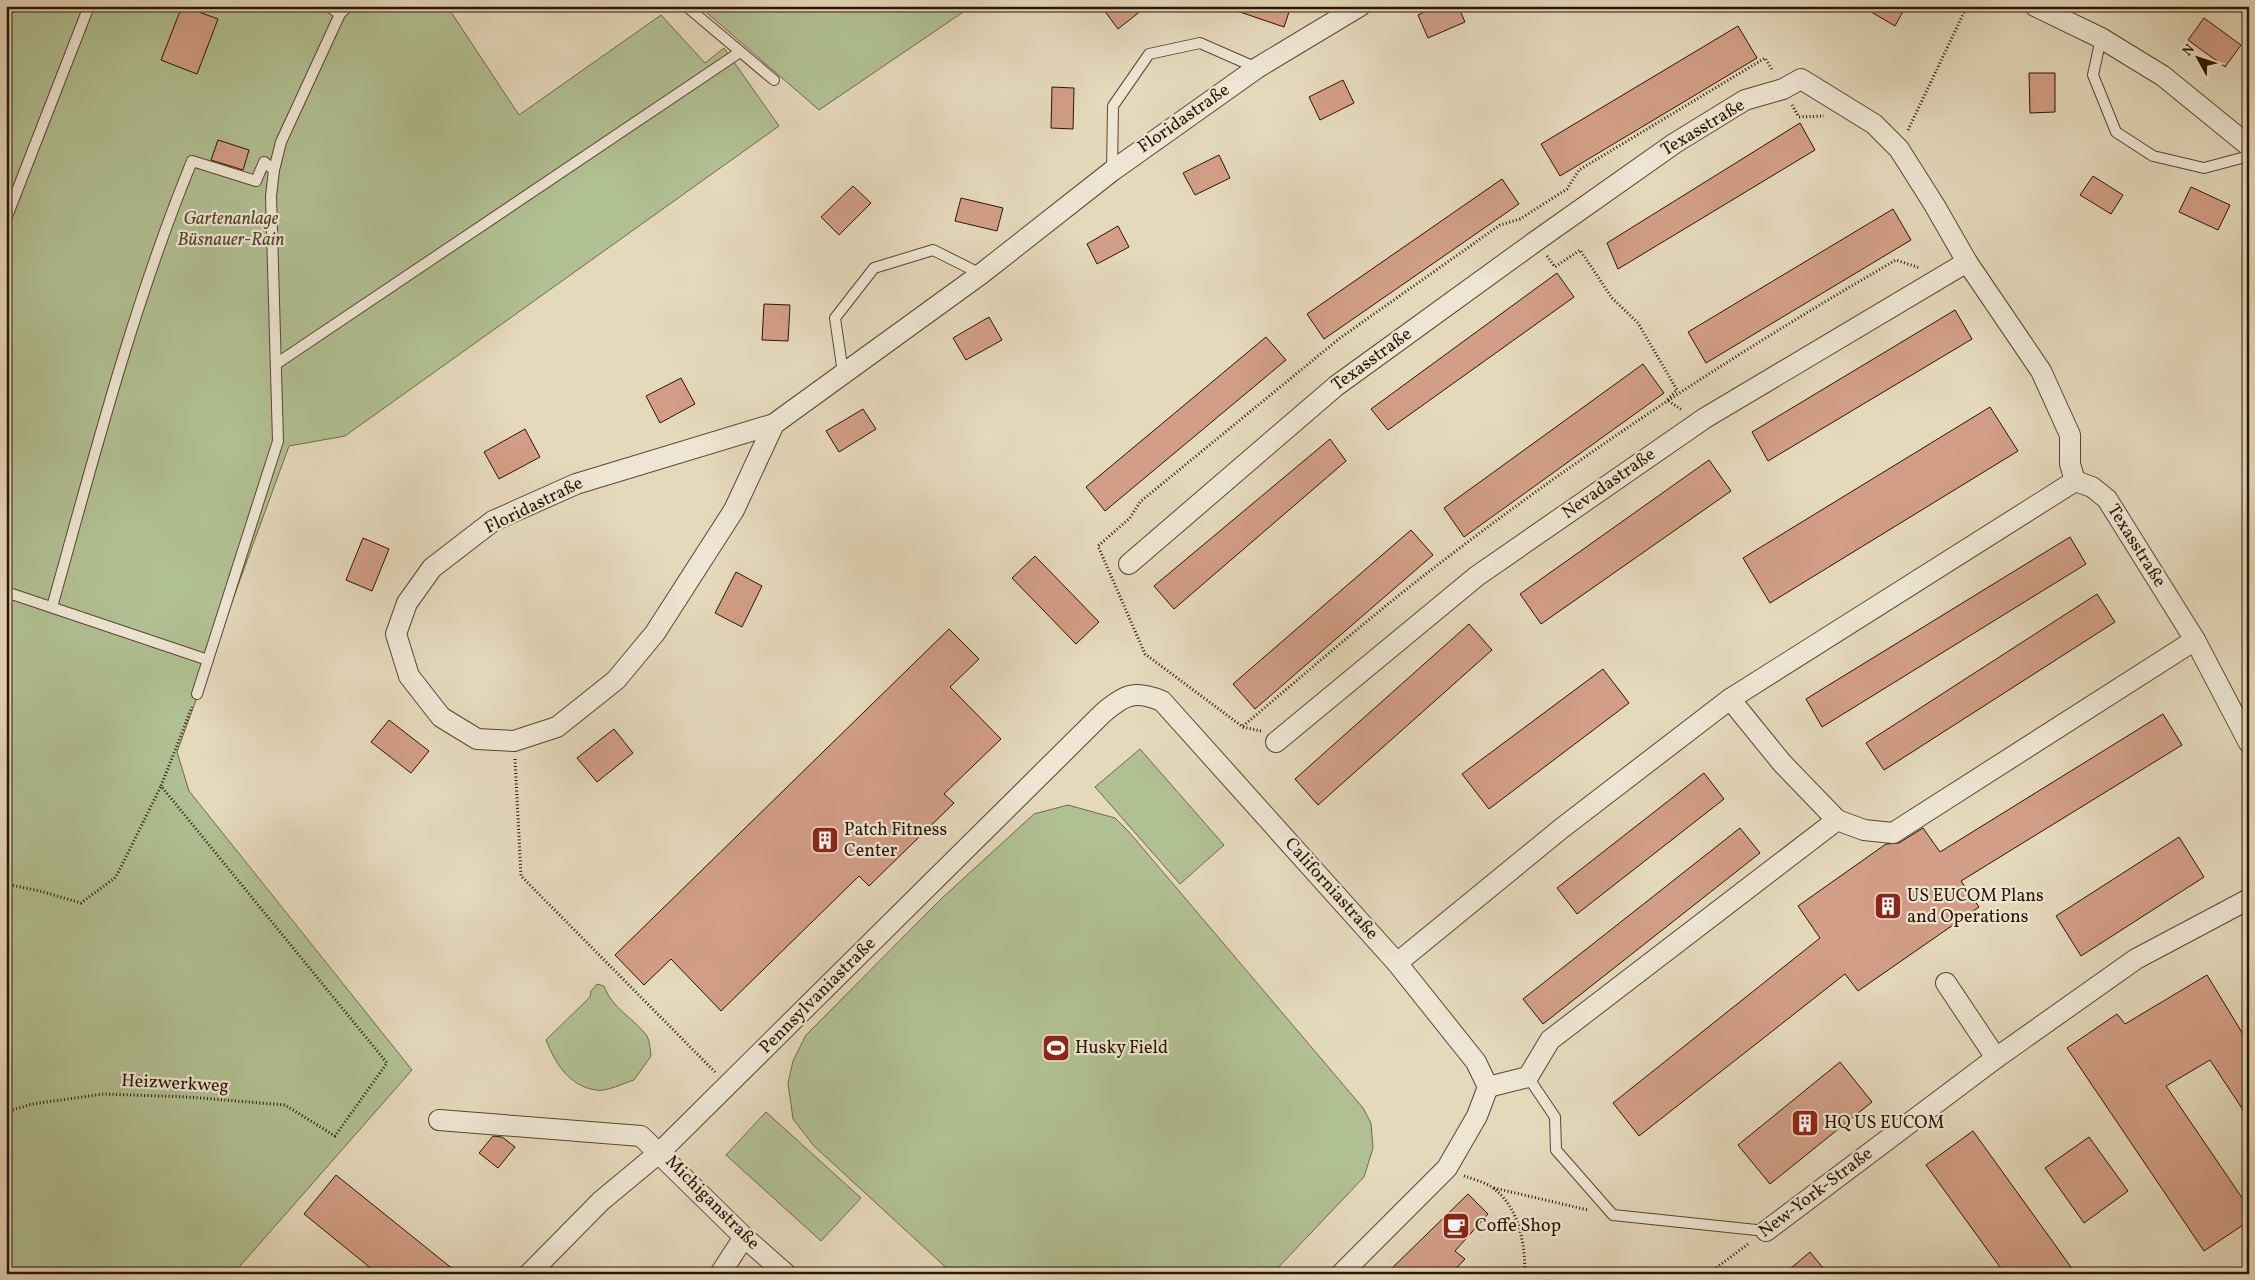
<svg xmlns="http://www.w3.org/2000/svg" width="2255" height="1280" viewBox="0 0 2255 1280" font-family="Vollkorn,serif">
  <rect width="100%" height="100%" fill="#e5d9bc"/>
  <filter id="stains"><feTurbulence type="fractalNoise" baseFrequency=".004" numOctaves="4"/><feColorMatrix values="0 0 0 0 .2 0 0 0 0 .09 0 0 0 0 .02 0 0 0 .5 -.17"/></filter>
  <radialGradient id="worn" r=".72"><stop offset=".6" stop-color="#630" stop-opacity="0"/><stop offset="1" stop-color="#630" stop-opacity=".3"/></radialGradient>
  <g fill="#b1c093" stroke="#6e6a4a">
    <path d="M6,6H447L519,115L661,15L705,63L724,48L779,126L345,436L289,446L177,752L189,791L412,1070L233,1274H6Z"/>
    <path d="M699,6H972L819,110Z"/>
    <path d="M1140,749L1224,845L1180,884L1095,787Z"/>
    <path d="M1068,805L1115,818L1129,832L1363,1108L1371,1123L1373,1148L1364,1177L1272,1274H953L814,1146L793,1119L788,1083L793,1061L806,1035L941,899L1034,814Z"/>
    <path d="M597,984L604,986C612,1009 634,1018 647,1036C650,1041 650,1050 651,1056L634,1080C624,1083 607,1092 596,1090C569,1086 555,1063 546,1040L590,997L591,991Z"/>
    <path d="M766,1112L861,1198L821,1241L726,1155Z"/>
  </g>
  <g fill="#d29e87" stroke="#2b1500">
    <path d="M182,6L218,19L197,74L161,60Z"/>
    <path d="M1101,6H1147L1118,29Z"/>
    <path d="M1232,6H1291L1284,27L1231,9Z"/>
    <path d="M1437,6H1458L1465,22L1428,38L1418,15Z"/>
    <path d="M1861,6H1906L1895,26Z"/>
    <path d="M2204,18L2241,45L2225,67L2188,40Z"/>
    <path d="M1738,26L1757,58L1560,176L1541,144Z"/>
    <path d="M2029,73H2055V112L2030,113Z"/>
    <path d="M1343,80L1354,103L1320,120L1309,97Z"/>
    <path d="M1052,87L1074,88L1073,129L1051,128Z"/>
    <path d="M1800,123L1815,150L1618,269L1607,243Z"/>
    <path d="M218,140L249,150L243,170L211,160Z"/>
    <path d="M1219,155L1230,178L1195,195L1183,173Z"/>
    <path d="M2093,176L2123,195L2111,214L2080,195Z"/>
    <path d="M1502,179L1519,204L1324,339L1307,314Z"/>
    <path d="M853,186L871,203L839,235L821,217Z"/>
    <path d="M2191,187L2230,205L2218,230L2179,212Z"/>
    <path d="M961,198L1003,208L997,231L955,221Z"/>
    <path d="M1893,209L1911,240L1706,363L1688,332Z"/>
    <path d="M1118,226L1129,247L1097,264L1087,244Z"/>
    <path d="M1557,273L1574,297L1388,430L1371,409Z"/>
    <path d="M764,304L790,305L788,341L762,340Z"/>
    <path d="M1955,310L1972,339L1768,461L1752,432Z"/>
    <path d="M989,317L1002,340L966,360L953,338Z"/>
    <path d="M1266,337L1286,360L1105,511L1086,487Z"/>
    <path d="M1643,364L1664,393L1464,537L1444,508Z"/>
    <path d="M681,378L695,404L660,423L646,396Z"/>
    <path d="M1990,407L2018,451L1770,603L1743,558Z"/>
    <path d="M863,409L876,429L839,452L826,431Z"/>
    <path d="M525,429L540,457L499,479L484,452Z"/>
    <path d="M1330,439L1346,461L1174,609L1154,586Z"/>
    <path d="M1709,460L1731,491L1541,624L1520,594Z"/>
    <path d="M1411,530L1433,555L1255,709L1233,684Z"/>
    <path d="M2070,537L2086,564L1822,727L1806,699Z"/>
    <path d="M363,538L389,549L372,591L346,580Z"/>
    <path d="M1035,556L1099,622L1076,644L1012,578Z"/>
    <path d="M736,572L762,586L742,627L715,613Z"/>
    <path d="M2097,594L2115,622L1884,770L1866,743Z"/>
    <path d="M1469,624L1492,650L1318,805L1295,779Z"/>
    <path d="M949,629L979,659L950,687L1001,739L944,794L954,803L869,886L859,876L721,1011L671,959L644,985L615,955Z"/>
    <path d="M1603,669L1629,703L1489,809L1462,774Z"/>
    <path d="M2163,714L2182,745L1961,881L1979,907L1858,991L1845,974L1639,1136L1613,1103L1820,938L1798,906L1886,844L1899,843L1923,828L1940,852Z"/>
    <path d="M389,720L429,751L411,773L371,742Z"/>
    <path d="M614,729L633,753L597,782L577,758Z"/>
    <path d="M1704,773L1724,799L1577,914L1557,888Z"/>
    <path d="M1740,828L1760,853L1543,1024L1523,999Z"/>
    <path d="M2179,837L2204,877L2081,956L2056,916Z"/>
    <path d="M2207,975L2249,1044V1119L2210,1060L2166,1086L2249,1208V1221L2204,1251L2067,1048L2117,1014L2125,1024Z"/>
    <path d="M1840,1062L1872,1102L1770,1184L1738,1145Z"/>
    <path d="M1973,1131L2076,1274H2005L1926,1165Z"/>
    <path d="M493,1136L502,1137L515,1147L498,1168L479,1153Z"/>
    <path d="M2089,1137L2128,1191L2084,1223L2045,1168Z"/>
    <path d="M336,1175L459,1274H378L304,1214Z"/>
    <path d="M1468,1194L1488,1214L1455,1251L1465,1259L1451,1274H1386Z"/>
    <path d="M1810,1252L1828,1274H1784Z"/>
  </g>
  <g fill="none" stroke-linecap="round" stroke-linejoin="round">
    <g stroke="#5a462f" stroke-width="12">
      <g id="service">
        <path d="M328,6L340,14"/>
        <path d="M686,6L774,80"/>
        <path d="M2101,38L2093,75L2116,132L2153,156L2204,168L2249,156"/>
        <path d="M1112,171L1113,106L1149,54L1200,43L1257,68"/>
        <path d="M6,219L89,6"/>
        <path d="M276,364L740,52"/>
        <path d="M843,373L835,318L874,268L933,250L981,274"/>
        <path d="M6,592L208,660"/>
        <path d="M52,607C94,457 133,305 192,161L256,181L264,162L274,170"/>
        <path d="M197,694L278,441L271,196L274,170L281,142L340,14L348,6"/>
        <path d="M1528,1077L1555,1117L1556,1150L1613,1215L1766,1231"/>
      </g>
    </g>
    <g stroke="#5a462f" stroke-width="22">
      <g id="minor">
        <path d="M2035,6L2101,38L2163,76L2249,146"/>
        <path d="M774,424L734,510L655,633L616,680L557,727L514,741L477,739L441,717L409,676L396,634L407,603L432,568L493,521L576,484L774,424L981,274L1112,171L1257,68L1360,6"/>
        <path d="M2075,481L2092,487L2107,499L2195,640L2249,743"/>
        <path d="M1129,564L1336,386L1536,241L1675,143L1745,100L1783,89L1801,79L1874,124L1899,149L1935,206L1967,262L2041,371L2070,435V464L2075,481"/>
        <path d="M1730,699L1782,763L1837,820"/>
        <path d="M1276,742L1477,576L1705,418L1967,262"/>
        <path d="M1397,963L1562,828L1730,699L2075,481"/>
        <path d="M1946,983L1996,1058"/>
        <path d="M1488,1087L1528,1077L1550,1040L1837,820L1864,830L1893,833L2195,640"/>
        <path d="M439,1120L641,1136L744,1237L786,1274"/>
        <path d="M1766,1231L1996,1058L2136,959L2249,899"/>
        <path d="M529,1274L601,1201L660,1152L1103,713C1125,694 1135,690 1162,701L1397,963L1476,1062L1488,1087"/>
        <path d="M720,1274L744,1237"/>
        <path d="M1341,1274L1447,1168L1477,1116L1488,1087"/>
      </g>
    </g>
    <g stroke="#2b1500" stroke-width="3" stroke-dasharray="1 2.5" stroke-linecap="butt">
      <path d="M1792,105L1799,117L1824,116"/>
      <path d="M1908,130L1967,6"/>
      <path d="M1547,256L1555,267L1580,250L1612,298L1638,323L1677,390L1667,400L1682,410"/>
      <path d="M1243,726C1312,668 1380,608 1452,554C1593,446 1742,349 1896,260L1920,268"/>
      <path d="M1261,731L1243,727L1145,654L1098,546L1130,518L1140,502L1340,338L1500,225L1520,219L1567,189L1579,170L1765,58L1773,71"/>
      <path d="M515,759L521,876L715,1072"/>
      <path d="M6,884L40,891L81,903L116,877L161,786"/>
      <path d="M6,1112L32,1104L104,1094L188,1097L285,1105L335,1136L387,1063L161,786L192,707"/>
      <path d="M1464,1176C1473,1179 1485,1182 1493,1188C1519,1207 1525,1243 1525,1274"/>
      <path d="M1494,1188L1588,1210"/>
      <path d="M1708,1274L1748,1244"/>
    </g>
    <use href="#service" stroke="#eee6d3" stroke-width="10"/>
    <use href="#minor" stroke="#eee6d3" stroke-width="20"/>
  </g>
  <defs>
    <g id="building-square" transform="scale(1.4375)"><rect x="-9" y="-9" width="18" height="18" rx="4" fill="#8f2418" stroke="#eee6d3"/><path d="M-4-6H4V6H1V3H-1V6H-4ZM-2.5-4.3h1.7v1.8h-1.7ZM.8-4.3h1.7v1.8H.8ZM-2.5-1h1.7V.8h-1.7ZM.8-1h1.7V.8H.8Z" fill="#fff"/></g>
    <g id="stadium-square" transform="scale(1.4375)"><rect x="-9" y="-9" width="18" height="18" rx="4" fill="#8f2418" stroke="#eee6d3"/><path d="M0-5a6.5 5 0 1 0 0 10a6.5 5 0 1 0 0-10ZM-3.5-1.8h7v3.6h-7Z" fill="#fff"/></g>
    <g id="cafe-square" transform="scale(1.4375)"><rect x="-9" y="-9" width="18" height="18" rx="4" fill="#8f2418" stroke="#eee6d3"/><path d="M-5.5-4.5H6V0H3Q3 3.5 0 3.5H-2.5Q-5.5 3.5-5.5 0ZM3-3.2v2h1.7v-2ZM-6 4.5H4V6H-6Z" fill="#fff"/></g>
  </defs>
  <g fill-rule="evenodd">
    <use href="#building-square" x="825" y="840"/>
    <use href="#building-square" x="1888" y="906"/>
    <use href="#stadium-square" x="1056" y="1048"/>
    <use href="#building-square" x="1805" y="1123"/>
    <use href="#cafe-square" x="1456" y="1226"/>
  </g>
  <g text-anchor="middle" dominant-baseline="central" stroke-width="4.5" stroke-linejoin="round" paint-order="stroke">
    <g font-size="18" fill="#2b1500" stroke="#eee6d3">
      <text transform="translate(1184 119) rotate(-35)">Floridastraße</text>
      <text transform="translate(1703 128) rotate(-31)">Texasstraße</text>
      <text transform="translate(1372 360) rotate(-36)">Texasstraße</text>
      <text transform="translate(1609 484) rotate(-35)">Nevadastraße</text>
      <text transform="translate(534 506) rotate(-26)">Floridastraße</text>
      <text transform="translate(2136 546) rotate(58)">Texasstraße</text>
      <text transform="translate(1331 889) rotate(48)">Californiastraße</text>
      <text transform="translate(818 996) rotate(-45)">Pennsylvaniastraße</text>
      <text transform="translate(175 1084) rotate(3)">Heizwerkweg</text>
      <text transform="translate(1816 1193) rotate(-37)">New-York-Straße</text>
      <text transform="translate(712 1203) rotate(45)">Michiganstraße</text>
    </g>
    <g font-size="18" font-style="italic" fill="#53482c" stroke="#eee6d3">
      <text x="231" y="219">Gartenanlage<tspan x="231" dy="21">Büsnauer-Rain</tspan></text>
    </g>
    <g font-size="18" fill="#2b1500" stroke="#eee6d3" text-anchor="start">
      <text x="844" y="830">Patch Fitness<tspan x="844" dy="21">Center</tspan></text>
      <text x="1907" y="896">US EUCOM Plans<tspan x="1907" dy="21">and Operations</tspan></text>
      <text x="1075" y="1048">Husky Field</text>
      <text x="1824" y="1123">HQ US EUCOM</text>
      <text x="1475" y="1226">Coffe Shop</text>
    </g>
  </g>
  <rect width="2255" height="1280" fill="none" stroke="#e5d9bc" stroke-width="25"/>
  <rect x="8" y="8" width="2240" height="1265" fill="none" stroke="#2b1500" stroke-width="2.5"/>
  <rect x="12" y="12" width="2230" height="1255" fill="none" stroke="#2b1500"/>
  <g transform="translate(2198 58) rotate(310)" stroke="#eee6d3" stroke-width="4" paint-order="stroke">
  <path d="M0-4L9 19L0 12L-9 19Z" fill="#2b1500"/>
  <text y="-8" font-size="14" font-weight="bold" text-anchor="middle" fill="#2b1500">N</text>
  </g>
  <rect width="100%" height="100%" filter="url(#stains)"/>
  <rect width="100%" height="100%" fill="url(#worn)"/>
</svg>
